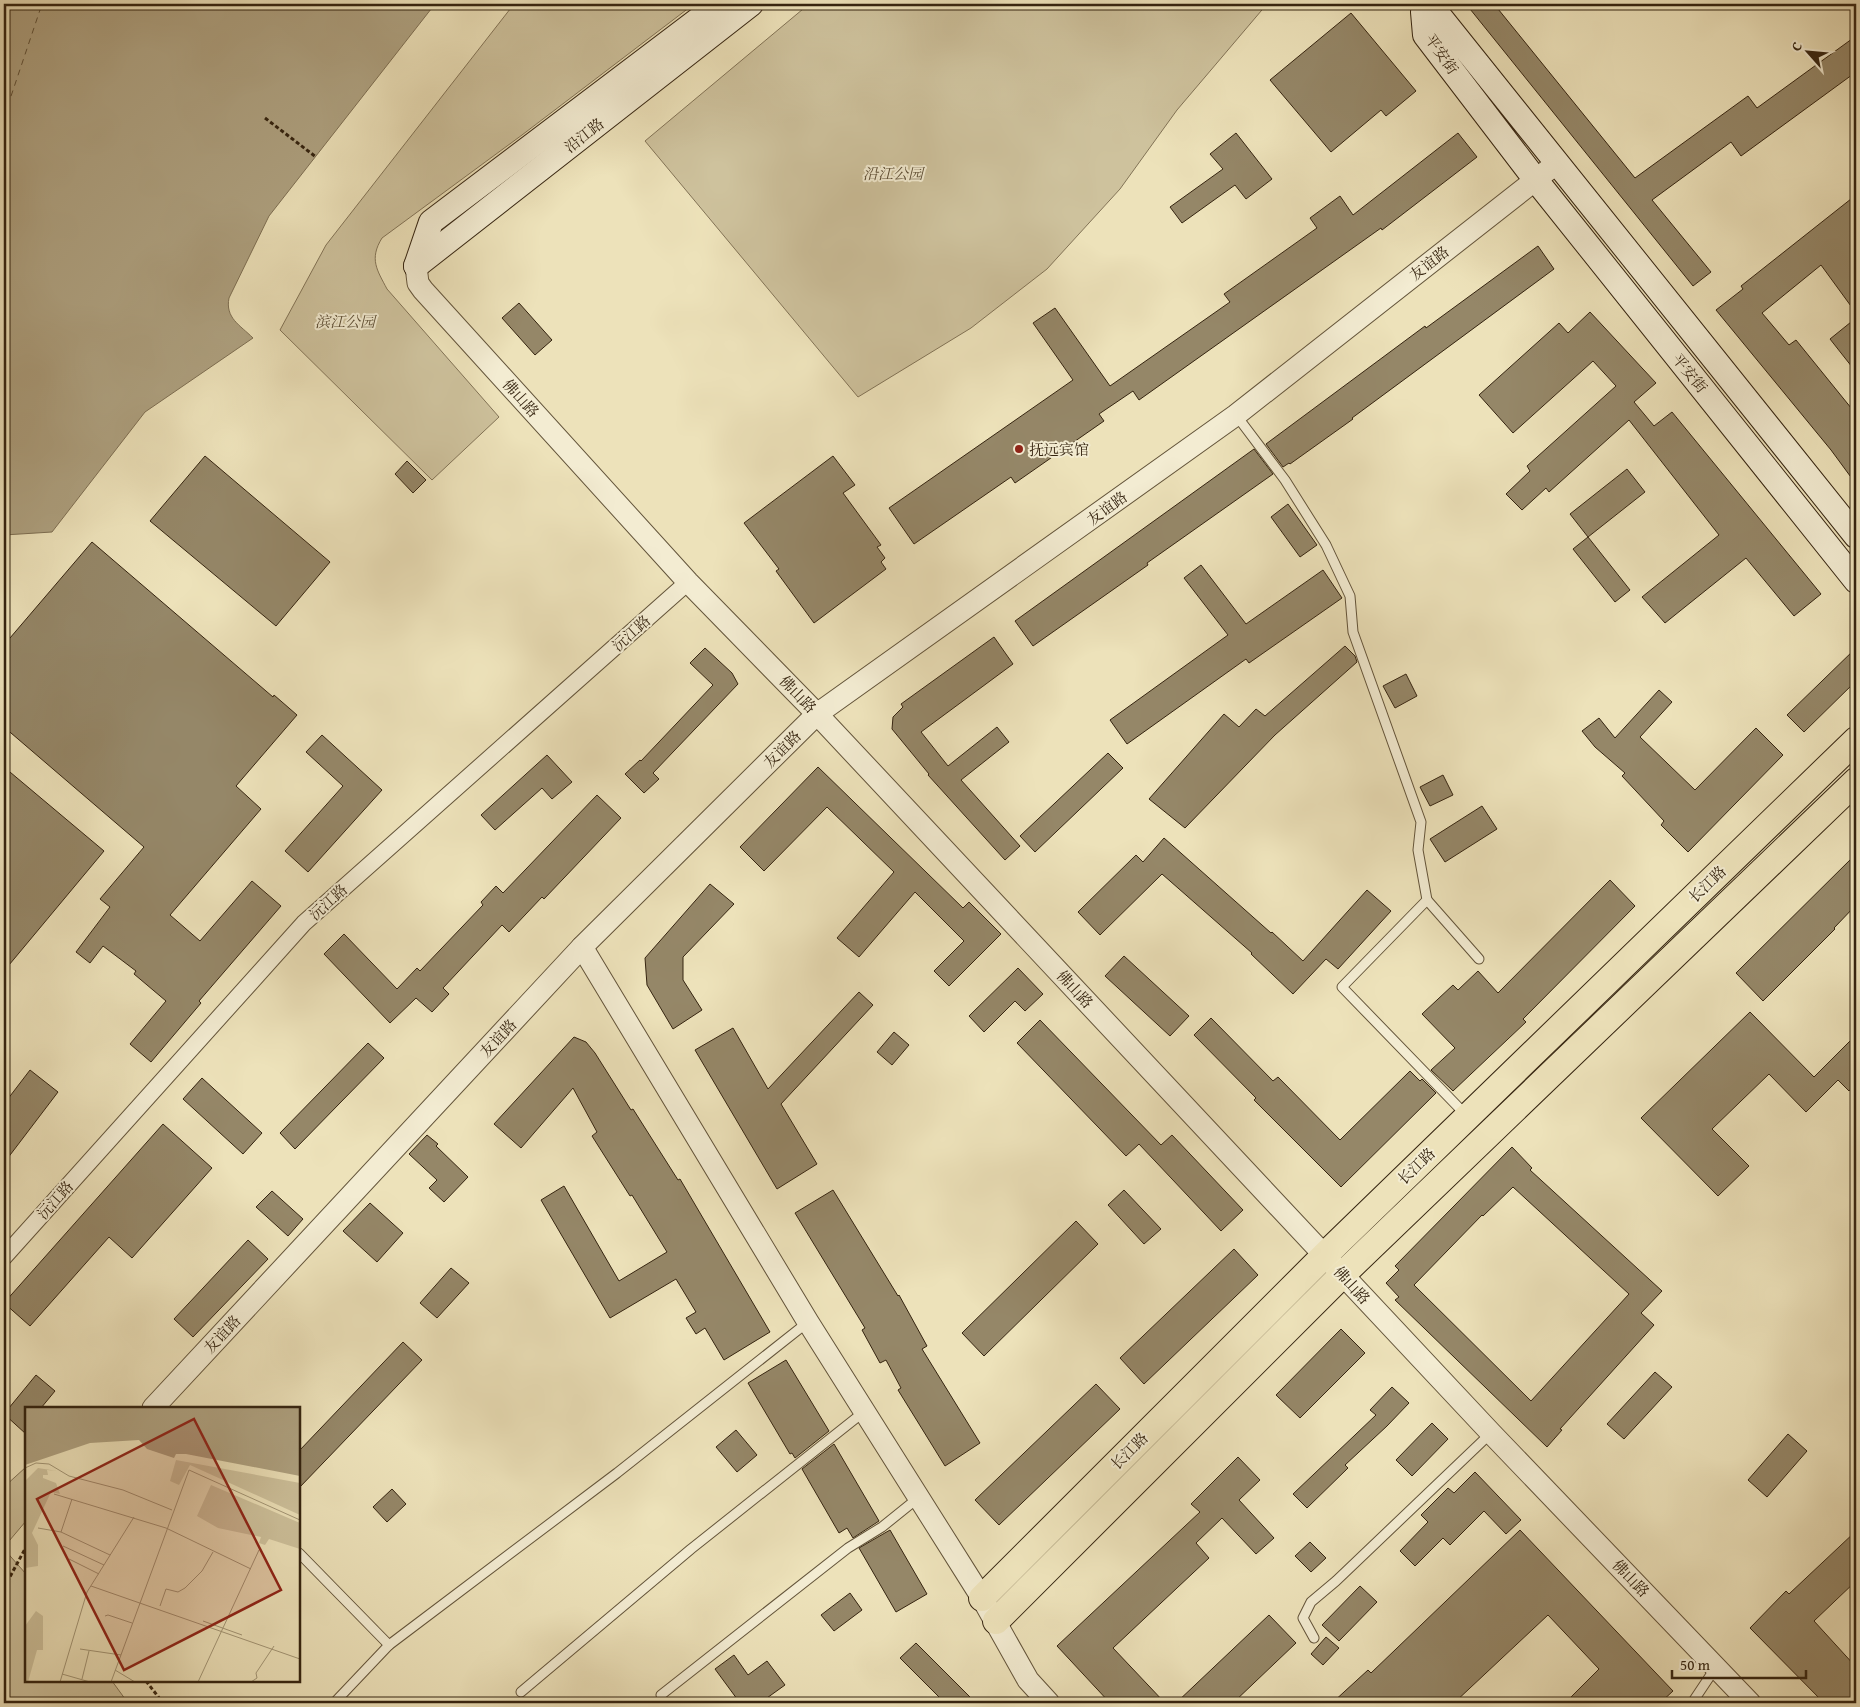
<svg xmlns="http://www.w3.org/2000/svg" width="1860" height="1707" viewBox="0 0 1860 1707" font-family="'Gentium Book Plus','Noto Serif SC',serif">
  <rect width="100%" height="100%" fill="#ede2ba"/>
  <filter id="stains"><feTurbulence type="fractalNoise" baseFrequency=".004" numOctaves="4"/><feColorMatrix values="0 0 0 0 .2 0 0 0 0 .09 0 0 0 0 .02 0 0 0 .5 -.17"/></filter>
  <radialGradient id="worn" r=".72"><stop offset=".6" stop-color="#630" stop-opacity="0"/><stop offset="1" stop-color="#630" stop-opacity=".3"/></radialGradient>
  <g fill="#cec29d" stroke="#827356">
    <path d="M514,4H694L522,135L382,238C369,259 377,270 387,289L499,417L432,480L280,330L326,245Z"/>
    <path d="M809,4H1267L1177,110L1120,189L1047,269L971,328L858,397L645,141Z"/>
    <path d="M26,1467V1521L4,1547V1487Z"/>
    <path d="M4,1549L26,1574V1681H112L128,1703H4Z"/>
  </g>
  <path fill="#aea180" stroke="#7e6f53" d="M4,4H435L269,216L229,298C225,318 240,325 253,338L145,412L52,532L4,535Z"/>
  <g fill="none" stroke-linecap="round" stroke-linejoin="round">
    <path stroke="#5f5037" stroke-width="1" stroke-dasharray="6 5" stroke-linecap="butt" d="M4,117L42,4"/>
  </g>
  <g fill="#958768" stroke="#352410" fill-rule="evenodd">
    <path d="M1466,4H1494L1635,178L1748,96L1757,108L1856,36V72L1741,156L1731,142L1652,200L1711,272L1693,286Z"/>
    <path d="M1351,13L1416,91L1386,116L1381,110L1331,152L1270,80Z"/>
    <path d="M1236,133L1272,179L1246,199L1235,185L1182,223L1170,207L1223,169L1210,154Z"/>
    <path d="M1458,133L1477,157L1382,230L1381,228L1139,400L1133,391L1099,414L1104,421L1015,483L1011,477L914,544L889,508L1073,380L1033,323L1055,308L1110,386L1230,302L1224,294L1317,228L1310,218L1340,196L1353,215Z"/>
    <path d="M1856,195V249L1851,253L1856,260V313L1821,265L1762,313L1789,345L1796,340L1856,414V484L1831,450L1716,310L1743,289L1741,286Z"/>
    <path d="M1538,246L1554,269L1352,418L1353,419L1290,464L1289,463L1283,467L1266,444L1425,326L1426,328Z"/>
    <path d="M519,303L552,340L535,355L502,318Z"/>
    <path d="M1590,312L1656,383L1634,402L1654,426L1672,412L1821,594L1794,616L1746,558L1665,623L1642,597L1719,535L1629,420L1549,492L1546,488L1522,510L1506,494L1530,471L1527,466L1616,386L1593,361L1513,433L1479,395L1559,323L1568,333Z"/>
    <path d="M1856,318V372L1830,339Z"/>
    <path d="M1254,449L1273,474L1147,563L1148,565L1033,646L1015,621Z"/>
    <path d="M205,456L330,562L276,626L150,521Z"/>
    <path d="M833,456L855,485L843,493L881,545L877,547L885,558L881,562L886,569L814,623L776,571L779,569L744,523Z"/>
    <path d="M407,461L426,480L413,493L395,474Z"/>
    <path d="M1627,469L1645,492L1588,537L1570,514Z"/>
    <path d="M1288,504L1317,545L1300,557L1271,517Z"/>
    <path d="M1588,537L1630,590L1615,602L1573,549Z"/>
    <path d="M92,542L273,697L274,695L297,715L236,786L261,809L170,915L200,941L252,881L281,906L199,1001L201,1003L151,1062L130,1044L166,1001L134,974L136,971L103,946L90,963L76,952L110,907L100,899L144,847L4,727V645Z"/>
    <path d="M1201,565L1246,624L1323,570L1342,598L1249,663L1246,659L1127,744L1110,720L1228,635L1184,578Z"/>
    <path d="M994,637L1013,664L921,732L948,766L997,727L1009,742L961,780L1020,846L1005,860L928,775L929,774L892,729L893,717L903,707L901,704Z"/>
    <path d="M1345,646L1355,656L1357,662L1275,735L1185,828L1149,799L1224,714L1239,727L1256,709L1265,716Z"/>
    <path d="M705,648L732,673L738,684L653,773L659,779L644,793L625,774L640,760L641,761L713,685L690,663Z"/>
    <path d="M1856,648V681L1804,732L1787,715Z"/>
    <path d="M1406,674L1417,696L1395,708L1383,686Z"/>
    <path d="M1659,690L1672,702L1640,737L1695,790L1756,728L1783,755L1688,852L1661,825L1664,821L1622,776L1625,773L1595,747L1582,731L1599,718L1615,738Z"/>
    <path d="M322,735L382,790L308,872L285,851L343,786L306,752Z"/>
    <path d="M1108,753L1123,768L1035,852L1020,836Z"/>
    <path d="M547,755L572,782L552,799L542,788L495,830L481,815Z"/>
    <path d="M4,767L104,851L4,971Z"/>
    <path d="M818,767L963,908L969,902L1001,934L949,986L934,971L964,941L915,892L859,957L837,938L894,872L827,807L764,871L740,847Z"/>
    <path d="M1443,775L1453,795L1430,806L1420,787Z"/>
    <path d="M597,795L621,818L544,899L542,897L509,932L502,925L443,988L449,994L432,1012L416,998L390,1023L324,954L344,934L397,989L417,968L420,971L483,905L481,902L496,886L503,893Z"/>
    <path d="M1482,806L1497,829L1445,862L1430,839Z"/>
    <path d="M1164,838L1271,933L1272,932L1303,961L1367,890L1391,911L1338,969L1326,959L1293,994L1251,954L1252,953L1162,874L1100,935L1078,912L1136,855L1143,862Z"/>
    <path d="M1856,854V905L1834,928L1835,929L1763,1001L1736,973Z"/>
    <path d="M1610,880L1635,906L1523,1019L1526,1022L1453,1091L1431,1070L1455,1048L1422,1014L1453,985L1458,990L1478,971L1498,993Z"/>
    <path d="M710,884L734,904L683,957V980L702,1010L673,1029L647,985L645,958Z"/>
    <path d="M1124,956L1189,1016L1170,1036L1105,976Z"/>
    <path d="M1018,968L1043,994L1025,1011L1015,1001L984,1032L969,1016Z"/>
    <path d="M859,992L873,1005L781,1104L817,1164L777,1189L695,1050L733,1028L768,1089Z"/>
    <path d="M1750,1012L1814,1077L1856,1035V1083L1849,1091L1838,1080L1806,1112L1769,1074L1712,1129L1749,1166L1718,1196L1641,1118Z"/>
    <path d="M1211,1018L1273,1081L1278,1077L1340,1140L1410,1071L1420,1081L1422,1079L1436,1093L1341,1187L1254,1100L1256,1098L1194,1035Z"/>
    <path d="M1040,1020L1161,1145L1172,1135L1243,1210L1221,1231L1139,1144L1126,1156L1017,1043Z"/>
    <path d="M894,1032L909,1045L892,1065L877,1052Z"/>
    <path d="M574,1037L586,1042L595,1053L631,1110L633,1109L678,1180L680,1179L770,1332L724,1360L705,1328L696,1334L686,1318L696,1312L676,1279L610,1318L541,1200L564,1186L619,1281L667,1252L632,1195L630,1196L592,1136L597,1132L573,1088L521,1148L494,1124Z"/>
    <path d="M368,1043L384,1058L295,1149L280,1133Z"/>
    <path d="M30,1070L58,1092L4,1163V1104Z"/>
    <path d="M202,1078L262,1133L243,1154L183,1099Z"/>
    <path d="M163,1124L212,1168L132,1258L109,1237L30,1326L4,1303Z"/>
    <path d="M427,1135L438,1144L436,1146L468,1177L444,1202L429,1188L437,1180L409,1154Z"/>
    <path d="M1512,1147L1532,1168L1530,1170L1662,1291L1641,1313L1654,1325L1560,1429L1562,1430L1547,1447L1395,1300L1399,1297L1386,1283L1399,1270L1395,1266ZM1513,1187L1629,1294L1531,1401L1414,1285L1482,1215L1483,1216Z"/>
    <path d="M833,1190L898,1296L899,1295L927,1346L922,1349L980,1443L945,1466L898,1390L901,1388L886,1360L880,1363L862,1330L865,1328L795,1213Z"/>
    <path d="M1124,1190L1161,1229L1144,1244L1108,1205Z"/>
    <path d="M272,1191L303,1219L288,1236L256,1207Z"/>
    <path d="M370,1203L403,1233L377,1262L343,1231Z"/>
    <path d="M1076,1221L1098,1244L984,1356L962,1333Z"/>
    <path d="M248,1240L268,1259L193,1337L174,1319Z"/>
    <path d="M1234,1249L1258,1275L1144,1384L1120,1358Z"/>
    <path d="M451,1268L469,1283L437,1318L420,1303Z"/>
    <path d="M1341,1329L1365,1353L1300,1418L1276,1395Z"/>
    <path d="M403,1342L422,1360L299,1488V1451Z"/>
    <path d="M786,1360L829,1431L795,1458L792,1453L790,1454L748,1383Z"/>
    <path d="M1655,1372L1672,1387L1624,1439L1607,1424Z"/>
    <path d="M36,1375L55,1391L41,1408H26V1434L4,1414Z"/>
    <path d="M1096,1384L1120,1409L999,1525L975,1500Z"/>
    <path d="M1392,1387L1409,1403L1387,1426L1345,1465L1348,1468L1307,1508L1293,1494L1376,1415L1370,1410Z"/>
    <path d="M1432,1423L1448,1439L1412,1476L1396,1460Z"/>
    <path d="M736,1430L757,1455L737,1472L716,1447Z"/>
    <path d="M1788,1434L1807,1451L1767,1497L1748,1480Z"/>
    <path d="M834,1444L879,1521L853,1538L847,1528L839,1533L802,1469Z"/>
    <path d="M1238,1457L1260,1480L1239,1500L1274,1538L1256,1554L1222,1518L1196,1543L1209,1558L1113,1648L1165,1703H1110L1057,1646L1200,1512L1191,1504Z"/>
    <path d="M1475,1472L1521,1520L1506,1534L1484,1511L1450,1545L1443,1538L1415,1566L1400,1551L1428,1522L1421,1515L1448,1488L1454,1493Z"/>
    <path d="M392,1489L406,1504L387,1522L373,1507Z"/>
    <path d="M890,1530L927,1594L896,1612L859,1548Z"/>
    <path d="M1520,1530L1673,1691L1660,1703H1565L1599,1669L1548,1615L1454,1703H1332L1368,1670L1371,1673Z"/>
    <path d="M1856,1531V1581L1814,1621L1856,1667V1703H1824L1750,1628L1786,1591L1789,1594Z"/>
    <path d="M1310,1542L1326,1558L1311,1572L1295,1556Z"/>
    <path d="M1360,1586L1377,1602L1339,1641L1322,1625Z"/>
    <path d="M850,1593L862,1610L834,1631L821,1615Z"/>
    <path d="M1269,1615L1296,1643L1233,1703H1176Z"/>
    <path d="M1326,1637L1339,1648L1323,1665L1311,1654Z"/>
    <path d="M916,1643L976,1703H945L900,1658Z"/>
    <path d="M734,1655L748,1675L767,1661L785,1685L760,1703H740L715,1669Z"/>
  </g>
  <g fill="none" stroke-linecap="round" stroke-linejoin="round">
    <g stroke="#63543a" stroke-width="11">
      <g id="service">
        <path d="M1236,415L1285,480L1326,545L1350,596L1353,632L1421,822L1418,850L1427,900L1342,987L1466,1115"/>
        <path d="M1427,900L1479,959"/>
        <path d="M299,1553L389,1645"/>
        <path d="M1314,1638L1303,1618L1311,1602L1336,1581L1491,1433"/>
        <path d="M521,1692L691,1549L865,1411"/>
        <path d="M661,1695L848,1548L882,1527L918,1498"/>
        <path d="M334,1703L389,1645L617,1473L808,1322"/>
        <path d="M1692,1703L1716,1667"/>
      </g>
    </g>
    <g stroke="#63543a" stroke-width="18">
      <path id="minor" d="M4,1257L304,923L688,582"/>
    </g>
    <g stroke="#63543a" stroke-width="23">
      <g id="tertiary">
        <path d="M416,266L418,283L423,290L688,582L817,714L1491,1433L1750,1703"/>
        <path d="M582,947L808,1322L982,1598L1028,1680L1049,1703"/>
        <path d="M153,1408L582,947L817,714L1236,415L1557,163"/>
      </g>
    </g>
    <g stroke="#352410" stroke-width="26">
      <g id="secondary">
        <path d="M416,266L751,4"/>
        <path d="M416,266L431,222L719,4"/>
        <path d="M1856,536L1441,18L1423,12L1425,35L1535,179L1856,581"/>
      </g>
    </g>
    <g stroke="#352410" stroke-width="28">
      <g id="primary">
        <path d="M982,1598L1324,1256L1856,740"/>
        <path d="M996,1621L1342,1275L1856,781"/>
      </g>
    </g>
    <g stroke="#352410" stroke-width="3" stroke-dasharray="4 2.5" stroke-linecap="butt">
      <path d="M265,118L316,157"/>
      <path d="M4,1588L26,1547"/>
      <path d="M146,1681L163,1703"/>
    </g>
    <use href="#service" stroke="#f3ecd2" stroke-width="9"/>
    <use href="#minor" stroke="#f3ecd2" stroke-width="16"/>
    <use href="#tertiary" stroke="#f3ecd2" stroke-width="21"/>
    <use href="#secondary" stroke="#f3ecd2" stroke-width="24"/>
    <use href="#primary" stroke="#ede2ba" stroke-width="26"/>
  </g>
  <circle fill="#8f2418" stroke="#f3ecd2" stroke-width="2" cx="1019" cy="449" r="5"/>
  <g text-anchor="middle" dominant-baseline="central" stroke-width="4" stroke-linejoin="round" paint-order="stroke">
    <g font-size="15" fill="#352410" stroke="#f3ecd2">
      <text transform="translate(1442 54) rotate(55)">平安街</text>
      <text transform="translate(584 135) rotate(-38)">沿江路</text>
      <text transform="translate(1429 263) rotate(-38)">友谊路</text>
      <text transform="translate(1690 373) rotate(51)">平安街</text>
      <text transform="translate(521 398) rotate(48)">佛山路</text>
      <text transform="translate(1107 508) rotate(-36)">友谊路</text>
      <text transform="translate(631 633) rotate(-42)">沅江路</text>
      <text transform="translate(798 694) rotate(46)">佛山路</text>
      <text transform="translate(782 749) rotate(-45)">友谊路</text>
      <text transform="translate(1707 884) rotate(-44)">长江路</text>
      <text transform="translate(328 902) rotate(-42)">沅江路</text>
      <text transform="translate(1075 989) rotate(47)">佛山路</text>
      <text transform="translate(498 1038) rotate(-47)">友谊路</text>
      <text transform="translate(1416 1166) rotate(-44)">长江路</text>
      <text transform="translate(55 1200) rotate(-48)">沅江路</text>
      <text transform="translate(1352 1285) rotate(47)">佛山路</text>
      <text transform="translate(222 1334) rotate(-47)">友谊路</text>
      <text transform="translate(1129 1451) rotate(-45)">长江路</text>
      <text transform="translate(1631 1578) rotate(46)">佛山路</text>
    </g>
    <g font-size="15" font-style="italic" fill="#5b4c33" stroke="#f3ecd2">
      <text x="893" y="173">沿江公园</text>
      <text x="345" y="321">滨江公园</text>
    </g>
    <g font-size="15" fill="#352410" stroke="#f3ecd2" text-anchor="start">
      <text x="1029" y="449">抚远宾馆</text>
    </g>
  </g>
  <g transform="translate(25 1407)">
    <rect width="275" height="275" fill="#ede2ba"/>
    <path d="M151,53L275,76V108L165,58L154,78L145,74ZM13,61L32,64L22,63L23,68H18V71L31,76L35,87L26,85L7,126L13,138V159L0,161V74ZM186,78L275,116V142L244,132L240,138L234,136L236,130L193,121L172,109ZM11,204L18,209V243H12L3,275H0V219Z" fill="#cec29d"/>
    <path d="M0,0H275V69L161,47H151L149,51L122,42L114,33L65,36L0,58Z" fill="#aea180"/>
    <path fill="none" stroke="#aea180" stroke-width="2.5" d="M117,35L147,20L275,1"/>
    <path fill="none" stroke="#a39676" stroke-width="1" d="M0,61L11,56L24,57L44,69L98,83L147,103M164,63L275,113M29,87L141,121L226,162M13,121L36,125L85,148M36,125L47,92M38,139L79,158M44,152L74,167M66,179L275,252M135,199L141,182L153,185L160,181L177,164L188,145M80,209L83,208L107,216M178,214L217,228M55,242L96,248M90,263L110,275M37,267L65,275M57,272L64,244M35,275L62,185L109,110M86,275L164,63M173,275L234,143M226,275L232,271L231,266L249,239"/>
    <path fill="#8f2418" fill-opacity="0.15" stroke="#8f2418" stroke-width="2.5" d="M169,12L256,183L99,263L12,92Z"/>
    <rect width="275" height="275" fill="none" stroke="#352410" stroke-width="2.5"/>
  </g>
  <rect width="1860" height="1707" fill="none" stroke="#ede2ba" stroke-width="20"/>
  <rect x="5" y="5" width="1850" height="1697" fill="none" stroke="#352410" stroke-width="2.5"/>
  <rect x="10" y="10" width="1840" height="1687" fill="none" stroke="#352410"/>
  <g transform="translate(1808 52) rotate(297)" stroke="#f3ecd2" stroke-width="4" paint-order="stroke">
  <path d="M0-4L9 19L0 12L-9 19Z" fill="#352410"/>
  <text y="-8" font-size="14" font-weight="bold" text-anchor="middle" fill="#352410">С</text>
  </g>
  <path d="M1672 1670v8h134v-8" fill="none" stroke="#352410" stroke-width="2.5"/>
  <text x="1680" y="1670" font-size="15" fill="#352410" stroke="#f3ecd2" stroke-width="4" paint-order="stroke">50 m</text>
  <rect width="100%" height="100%" filter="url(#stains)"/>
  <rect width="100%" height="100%" fill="url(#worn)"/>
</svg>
